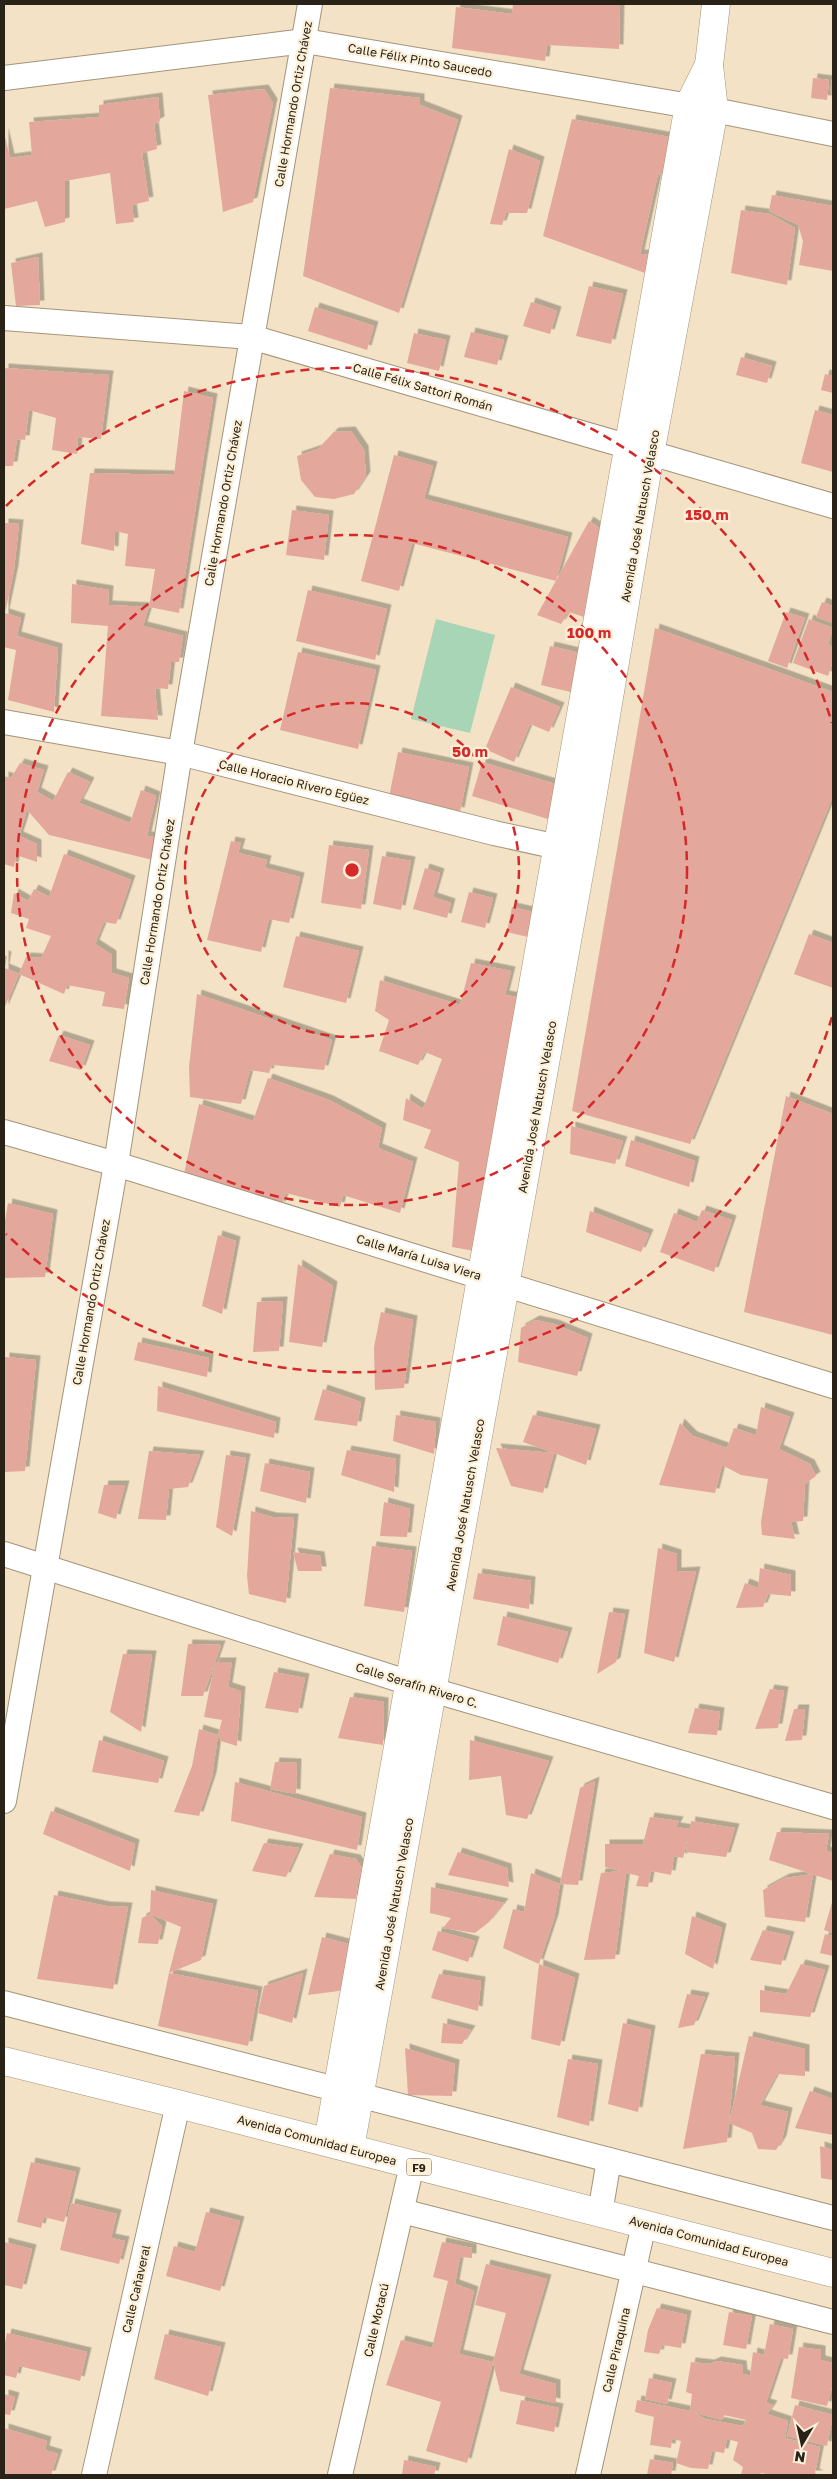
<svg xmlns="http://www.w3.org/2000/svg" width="837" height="2479" viewBox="0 0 837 2479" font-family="'Golos Text',sans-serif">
  <defs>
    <filter id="shadow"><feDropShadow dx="4.5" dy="-4.5" stdDeviation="0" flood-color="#0004"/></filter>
  </defs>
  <rect width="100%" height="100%" fill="#f3e2c6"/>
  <path fill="#a8d5b5" d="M436,619L495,635L470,733L411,719Z"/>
  <g fill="#e4a79c" fill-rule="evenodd" filter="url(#shadow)">
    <path d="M513,4H620L619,49L547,45L545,61L452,48L456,7L512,14Z"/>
    <path d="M813,78L829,80L827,100L811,98Z"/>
    <path d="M832,79H833V93L830,92Z"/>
    <path d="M330,88L420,98V105L458,120L399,313L303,276Z"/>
    <path d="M264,89L273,103L253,202L223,212L208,95Z"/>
    <path d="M158,97L160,121L154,124L157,149L142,153L149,201L132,205L134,222L116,224L110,173L65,181V222L45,227L37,201L4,209V132L10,158L32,155L29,122L99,117V105Z"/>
    <path d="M572,119L680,139L672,177L658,174L640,254L655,255L656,277L543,236Z"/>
    <path d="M509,149L540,161L527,213H506L502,225L490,224Z"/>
    <path d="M772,195L833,206V271L799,265L803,241L798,225L769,211Z"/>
    <path d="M741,210L770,214L795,228L787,285L731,273Z"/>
    <path d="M38,257L40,305L16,306L11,263Z"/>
    <path d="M589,286L623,294L611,344L576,336Z"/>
    <path d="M531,302L557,311L550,334L523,326Z"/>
    <path d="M315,307L374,326L367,350L308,331Z"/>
    <path d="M471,332L504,340L497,365L464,357Z"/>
    <path d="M414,333L446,340L439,371L407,363Z"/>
    <path d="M741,357L772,366L767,383L736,375Z"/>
    <path d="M4,368L109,375L101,439L78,437L77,454L52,450L56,418L29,410L25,440L17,439L13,466H4Z"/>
    <path d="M825,374L833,376V393L821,390Z"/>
    <path d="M184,391L213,398L179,613L149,607L155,569L125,566L128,534L115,531L114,551L81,544L90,473L174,475Z"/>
    <path d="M815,410L833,415V472L801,463Z"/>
    <path d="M351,431L364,450L366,476L354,494L334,499L315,497L301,480L297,456L318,449L334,432Z"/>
    <path d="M394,455L433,466L424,499L568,537L556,581L412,543L399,591L361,581Z"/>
    <path d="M292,510L329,515L324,560L286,555Z"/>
    <path d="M589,521L604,531L587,618L569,612L561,624L537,615Z"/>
    <path d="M4,523L19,524L14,570L5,613L21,618L17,636L58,648L54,712L8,700L16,650L4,647Z"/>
    <path d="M72,584L109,590L108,605L149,607L143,626L183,636L179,662H171L168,689L155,688L158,720L101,716L108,626L71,623Z"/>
    <path d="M308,590L387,609L375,660L296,641Z"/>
    <path d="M822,602L833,606V623L816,617Z"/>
    <path d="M786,612L805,618L787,668L768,661Z"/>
    <path d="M809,619L833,628L828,645L833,647V661L828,676L793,663Z"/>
    <path d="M655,628L833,692V796L690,1144L572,1111Z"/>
    <path d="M550,646L588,655L579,694L541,685Z"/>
    <path d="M298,652L376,670L358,749L280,730Z"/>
    <path d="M511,687L560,707L549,732L530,724L514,762L485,749Z"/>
    <path d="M398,752L469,767L460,812L389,797Z"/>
    <path d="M482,762L562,786L551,820L472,796Z"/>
    <path d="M20,763L44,770L37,792L53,801L68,772L90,782L79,803L130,823L141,790L156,796L147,836L156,837L153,860L49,835L27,810L19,836L37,844V862L16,855L14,867L4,864V776L11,778Z"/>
    <path d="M231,841L241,843L238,853L267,860L265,868L300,877L289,923L269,919L261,952L207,940Z"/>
    <path d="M329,845L369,850L361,909L321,903Z"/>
    <path d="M64,854L131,880L116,924L104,922L95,944L112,955V973L129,978L124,1009L102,1006L105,992L67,985L64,994L19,974L26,957L41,958L51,936L26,928L29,919L11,913L14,893L28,901L34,889L49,897Z"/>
    <path d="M382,856L411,861L401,910L373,904Z"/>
    <path d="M425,868L440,873L433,897L451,903L447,918L413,909Z"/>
    <path d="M469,892L493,898L485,928L461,922Z"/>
    <path d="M512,907L542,914L536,939L507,932Z"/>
    <path d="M809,934L833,943V988L794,974Z"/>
    <path d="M296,936L359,951L346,1003L283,987Z"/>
    <path d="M4,955L7,956L5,968L19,974L4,1009Z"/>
    <path d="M471,963L511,971L505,995L517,997L475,1251L452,1247L459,1162L424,1148L431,1130L403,1120L406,1098L423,1109L442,1059L425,1052L418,1065L379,1051L389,1020L375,1011L380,980L460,1005Z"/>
    <path d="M197,994L332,1040L324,1070L272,1065L269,1073L250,1070L241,1104L190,1097L189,1067Z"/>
    <path d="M59,1035L90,1045L81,1070L49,1061Z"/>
    <path d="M268,1078L329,1100L382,1128L378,1148L413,1162L400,1213L343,1195L340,1207L286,1193L281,1206L184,1174L199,1104L253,1121Z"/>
    <path d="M786,1096L833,1114V1335L744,1312Z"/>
    <path d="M571,1126L623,1141L615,1164L570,1154Z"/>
    <path d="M631,1140L695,1161L689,1187L625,1166Z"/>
    <path d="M8,1203L53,1214L45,1277L4,1278V1227Z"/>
    <path d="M702,1210L732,1220L714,1272L660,1252L674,1213L697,1222Z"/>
    <path d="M590,1211L649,1234L641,1252L586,1232Z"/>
    <path d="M218,1235L236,1241L222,1314L202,1306Z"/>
    <path d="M298,1264L333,1286L322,1347L289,1342Z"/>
    <path d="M283,1301L279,1351L253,1352L257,1302Z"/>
    <path d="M381,1312L413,1320L404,1388L375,1390L374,1347Z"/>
    <path d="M535,1320L554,1324L588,1338L577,1376L518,1362L521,1328Z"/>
    <path d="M138,1342L209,1358L207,1377L134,1360Z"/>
    <path d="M5,1357L36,1360L25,1471L5,1472V1476Z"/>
    <path d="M158,1386L276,1422L274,1438L157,1411Z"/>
    <path d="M323,1389L361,1402L357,1426L314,1420Z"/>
    <path d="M761,1407L790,1417L779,1449L810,1464L816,1476L805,1484L803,1521L791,1522L795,1539L762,1535L761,1522L768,1479L741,1475L722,1465L715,1493L659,1485L680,1423L693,1436L727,1448L734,1428L756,1435Z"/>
    <path d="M396,1415L436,1422L434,1454L393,1441Z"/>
    <path d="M533,1415L596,1429L586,1465L554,1453L543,1493L511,1486L496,1448L554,1453L523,1442Z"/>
    <path d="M347,1450L396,1459L394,1492L341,1475Z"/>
    <path d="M149,1451L200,1455L188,1487L169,1489L166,1520L138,1519Z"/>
    <path d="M226,1455L246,1458L232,1536L216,1527Z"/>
    <path d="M265,1463L310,1472L306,1503L260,1491Z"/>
    <path d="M104,1485H125L116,1519L98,1513Z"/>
    <path d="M384,1502L410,1509L407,1537L380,1536Z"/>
    <path d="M251,1511L272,1517L294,1518L286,1603L249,1594L247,1576Z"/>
    <path d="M372,1546L412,1551L404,1612L364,1606Z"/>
    <path d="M658,1548L677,1554V1572L696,1571L674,1662L644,1653Z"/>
    <path d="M293,1552L320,1556L322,1571H298Z"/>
    <path d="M760,1568L791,1575V1596L768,1594L763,1607L736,1608L745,1583L758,1588Z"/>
    <path d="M478,1573L531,1581L529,1609L473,1599Z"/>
    <path d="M609,1612L625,1614L616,1662L597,1674Z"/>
    <path d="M503,1616L568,1632L558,1663L497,1645Z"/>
    <path d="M188,1644L221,1645L203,1696H181Z"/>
    <path d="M123,1654L152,1655L141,1732L110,1712Z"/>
    <path d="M215,1662H232L228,1687L241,1691L237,1746L221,1741L218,1735L222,1720L204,1717Z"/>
    <path d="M274,1672L305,1678L298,1713L265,1708Z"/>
    <path d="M770,1689L784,1691L778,1728L755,1729Z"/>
    <path d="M350,1697L384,1702L383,1745L338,1738Z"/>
    <path d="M695,1708L720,1712L717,1735L688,1733Z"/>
    <path d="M794,1709H805L802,1740L785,1741Z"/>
    <path d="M199,1729L218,1735L212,1777L199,1816L174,1812L192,1766Z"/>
    <path d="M99,1740L164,1761L158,1783L92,1772Z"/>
    <path d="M470,1740L549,1761L527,1819L506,1815L501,1776L469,1780Z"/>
    <path d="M275,1762L297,1763L296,1794L270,1789Z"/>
    <path d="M595,1781L578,1885L560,1884L580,1788Z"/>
    <path d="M235,1782L362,1817L357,1850L231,1821Z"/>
    <path d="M51,1811L135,1844L130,1871L43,1834Z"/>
    <path d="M650,1817L679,1821L676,1827L690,1829L691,1821L735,1828L726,1857L686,1852L689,1832L683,1858L674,1856L671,1875L651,1871L648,1887L636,1886L639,1876L626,1873L615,1959L584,1960L601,1873L621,1871L605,1867V1844H643Z"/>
    <path d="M777,1832L829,1834L826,1851L833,1853V1881L769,1860Z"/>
    <path d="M264,1843L299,1848L286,1877L252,1871Z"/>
    <path d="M458,1852L507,1868L509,1887L448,1875Z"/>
    <path d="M330,1854L356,1859L371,1881L359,1877L356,1899L314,1897Z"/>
    <path d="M531,1873L560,1884L554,1919L539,1964L503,1948L513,1909L524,1912Z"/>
    <path d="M813,1874L805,1922L765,1917L763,1890L785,1878Z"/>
    <path d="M431,1887L504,1903L489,1922L475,1933L443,1928L451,1918L430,1913Z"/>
    <path d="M151,1890L213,1904L201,1960L169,1973L181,1927L150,1914Z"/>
    <path d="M54,1895L106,1906L128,1907L113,1989L37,1979Z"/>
    <path d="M833,1899V1933L824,1930Z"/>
    <path d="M150,1914L162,1926L158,1944L138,1943L142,1918Z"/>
    <path d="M692,1916L722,1928L713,1969L685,1954Z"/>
    <path d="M763,1930L790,1936L781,1965L750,1960Z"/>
    <path d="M438,1931L475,1941L468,1962L432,1950Z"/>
    <path d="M825,1934L833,1936V1956L820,1953Z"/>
    <path d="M322,1937L356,1946L346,1990L308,1995Z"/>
    <path d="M539,1964L575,1978L560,2046L531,2039Z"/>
    <path d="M801,1964L825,1970L810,2017L760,2012V1990L786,1994Z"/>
    <path d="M169,1973L258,1991L248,2046L158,2026Z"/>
    <path d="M303,1973L292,2023L258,2013L264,1986Z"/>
    <path d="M439,1974L481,1981L478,2011L431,1998Z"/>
    <path d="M687,1994L705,1997L694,2025L678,2028Z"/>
    <path d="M443,2023L471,2030L462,2044L441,2043Z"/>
    <path d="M623,2023L651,2030L638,2112L608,2104Z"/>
    <path d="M749,2036L805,2049V2076L777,2074L760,2105L788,2112L782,2140L776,2150L758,2149L752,2133L729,2123Z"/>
    <path d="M405,2048L455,2064L452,2096L408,2095Z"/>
    <path d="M701,2054L735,2057L727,2142L683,2149Z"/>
    <path d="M568,2059L598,2064L589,2126L557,2117Z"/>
    <path d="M810,2091L833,2099V2135L795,2128Z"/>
    <path d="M820,2146L833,2150V2180L821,2178Z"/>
    <path d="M31,2162L76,2172L64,2222L44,2217L41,2228L17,2222Z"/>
    <path d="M71,2203L117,2214L111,2238L125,2241L119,2264L60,2250Z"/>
    <path d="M206,2212L240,2221L220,2291L166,2276L174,2246L195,2252Z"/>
    <path d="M4,2242L32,2249L22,2289L4,2285Z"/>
    <path d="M442,2242L472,2248V2258L460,2257L455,2284L474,2291L459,2354L493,2362L467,2463L426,2451L441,2402L386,2385L401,2340L432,2348L448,2281L433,2277Z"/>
    <path d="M486,2264L547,2279L519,2374L556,2384V2403L500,2391L493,2362L506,2313L475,2305Z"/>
    <path d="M657,2308L687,2315L681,2348L662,2345L659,2354L644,2352L648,2330Z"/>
    <path d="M729,2312L752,2316L746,2349L723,2345Z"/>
    <path d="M770,2324L793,2329L788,2359L781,2358L766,2403L773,2405L767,2414L788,2421L785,2438L820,2447L815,2473L819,2475H773L761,2473L760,2475H741L743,2467L733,2460L738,2442L727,2439L724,2453L712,2451L708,2469L691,2468L676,2463L681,2441L672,2439L671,2448L650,2445L654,2417L635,2412L637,2400L690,2411L692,2394L686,2392L691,2362L710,2364L717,2361L742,2365L743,2374L750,2376L753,2352L764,2355ZM692,2412L722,2420L724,2415L746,2420L743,2426L706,2419Z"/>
    <path d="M7,2333L87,2352L80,2381L19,2366L16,2378L4,2375V2348Z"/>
    <path d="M165,2334L221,2347L208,2396L154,2379Z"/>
    <path d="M799,2347L821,2350V2360L833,2363V2384L827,2406L791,2398Z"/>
    <path d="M649,2378L672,2383L667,2404L645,2399Z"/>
    <path d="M4,2394L15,2397L10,2415L4,2414Z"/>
    <path d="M521,2400L559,2408L554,2432L516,2424Z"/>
    <path d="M795,2405L833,2415L827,2446L787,2436Z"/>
    <path d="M4,2428L47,2441L45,2450L58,2454L51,2475H4Z"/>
    <path d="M650,2459L673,2463L671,2475H647Z"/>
    <path d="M404,2460L436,2467L434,2475H402Z"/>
  </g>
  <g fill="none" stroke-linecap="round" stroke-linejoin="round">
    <g stroke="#a49479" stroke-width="26">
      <g id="street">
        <path d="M4,78L305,41L714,110L833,134"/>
        <path d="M4,318L251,337L833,506"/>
        <path d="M4,722L180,753L494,833L576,851"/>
        <path d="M4,1132L116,1164L833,1386"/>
        <path d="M4,1554L432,1690L833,1807"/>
        <path d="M4,1801L116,1164L180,753L310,4"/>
        <path d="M4,2003L833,2218"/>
        <path d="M402,2211L833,2322"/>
        <path d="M600,2213L609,2160"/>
        <path d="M94,2475L178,2104"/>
        <path d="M340,2475L412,2165"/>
        <path d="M588,2475L644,2224"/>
      </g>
    </g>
    <g stroke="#a49479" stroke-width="29">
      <g id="secondary">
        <path d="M328,2142L689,105L709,65"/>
        <path d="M350,2148L583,852L650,454L714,110L709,65L716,4"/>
      </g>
    </g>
    <g stroke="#a49479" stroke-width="29">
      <path id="highway" d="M4,2061L178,2104L833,2273"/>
    </g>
    <use href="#street" stroke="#fff" stroke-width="24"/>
    <use href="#secondary" stroke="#fff" stroke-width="28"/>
    <use href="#highway" stroke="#fff" stroke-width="28"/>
  </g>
  <g fill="none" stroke="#d62828" stroke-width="2.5" stroke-dasharray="9 6">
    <circle cx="352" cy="870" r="167"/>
    <circle cx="352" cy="870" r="335"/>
    <path d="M832 1017A502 502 0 0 1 6 1234M6 506A502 502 0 0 1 832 723"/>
  </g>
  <g text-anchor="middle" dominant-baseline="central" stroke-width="4.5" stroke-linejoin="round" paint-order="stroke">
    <rect fill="#fdf0d9" stroke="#686051" stroke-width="1" x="406.5" y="2158.5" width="25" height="17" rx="4"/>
    <g font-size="11" font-weight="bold" fill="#282217">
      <text x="419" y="2167">F9</text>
    </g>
    <g font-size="12" fill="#282217" stroke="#fdf0d9">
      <text transform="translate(420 60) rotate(10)">Calle Félix Pinto Saucedo</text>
      <text transform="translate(293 104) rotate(-80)">Calle Hormando Ortiz Chávez</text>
      <text transform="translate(423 387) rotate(16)">Calle Félix Sattori Román</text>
      <text transform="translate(223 503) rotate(-80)">Calle Hormando Ortiz Chávez</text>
      <text transform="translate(640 516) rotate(-80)">Avenida José Natusch Velasco</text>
      <text transform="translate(294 782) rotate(14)">Calle Horacio Rivero Egüez</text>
      <text transform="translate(157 902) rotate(-81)">Calle Hormando Ortiz Chávez</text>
      <text transform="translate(537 1107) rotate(-80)">Avenida José Natusch Velasco</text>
      <text transform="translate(419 1257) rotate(17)">Calle María Luisa Viera</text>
      <text transform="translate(91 1302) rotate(-80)">Calle Hormando Ortiz Chávez</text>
      <text transform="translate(465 1505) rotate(-80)">Avenida José Natusch Velasco</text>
      <text transform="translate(417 1685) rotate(17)">Calle Serafín Rivero C.</text>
      <text transform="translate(394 1904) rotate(-80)">Avenida José Natusch Velasco</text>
      <text transform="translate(317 2140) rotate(15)">Avenida Comunidad Europea</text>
      <text transform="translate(709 2241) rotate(15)">Avenida Comunidad Europea</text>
      <text transform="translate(136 2289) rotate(-77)">Calle Cañaveral</text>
      <text transform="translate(376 2320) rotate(-77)">Calle Motacú</text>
      <text transform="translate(616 2350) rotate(-77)">Calle Piraquina</text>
    </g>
  </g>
  <circle cx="352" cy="870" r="8" fill="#d62828" stroke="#fdf0d9" stroke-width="2.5"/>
  <g font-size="15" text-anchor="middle" font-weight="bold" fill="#d62828" stroke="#fdf0d9" stroke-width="4.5" stroke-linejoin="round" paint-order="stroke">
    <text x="707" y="520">150 m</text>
    <text x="589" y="638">100 m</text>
    <text x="470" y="757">50 m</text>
  </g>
  <rect width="837" height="2479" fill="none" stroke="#282217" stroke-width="10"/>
  <g transform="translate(802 2444) rotate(189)" stroke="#fdf0d9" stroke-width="4" paint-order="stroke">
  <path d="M0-4L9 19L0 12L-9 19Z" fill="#282217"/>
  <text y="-8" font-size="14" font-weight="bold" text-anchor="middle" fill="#282217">N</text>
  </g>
</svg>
